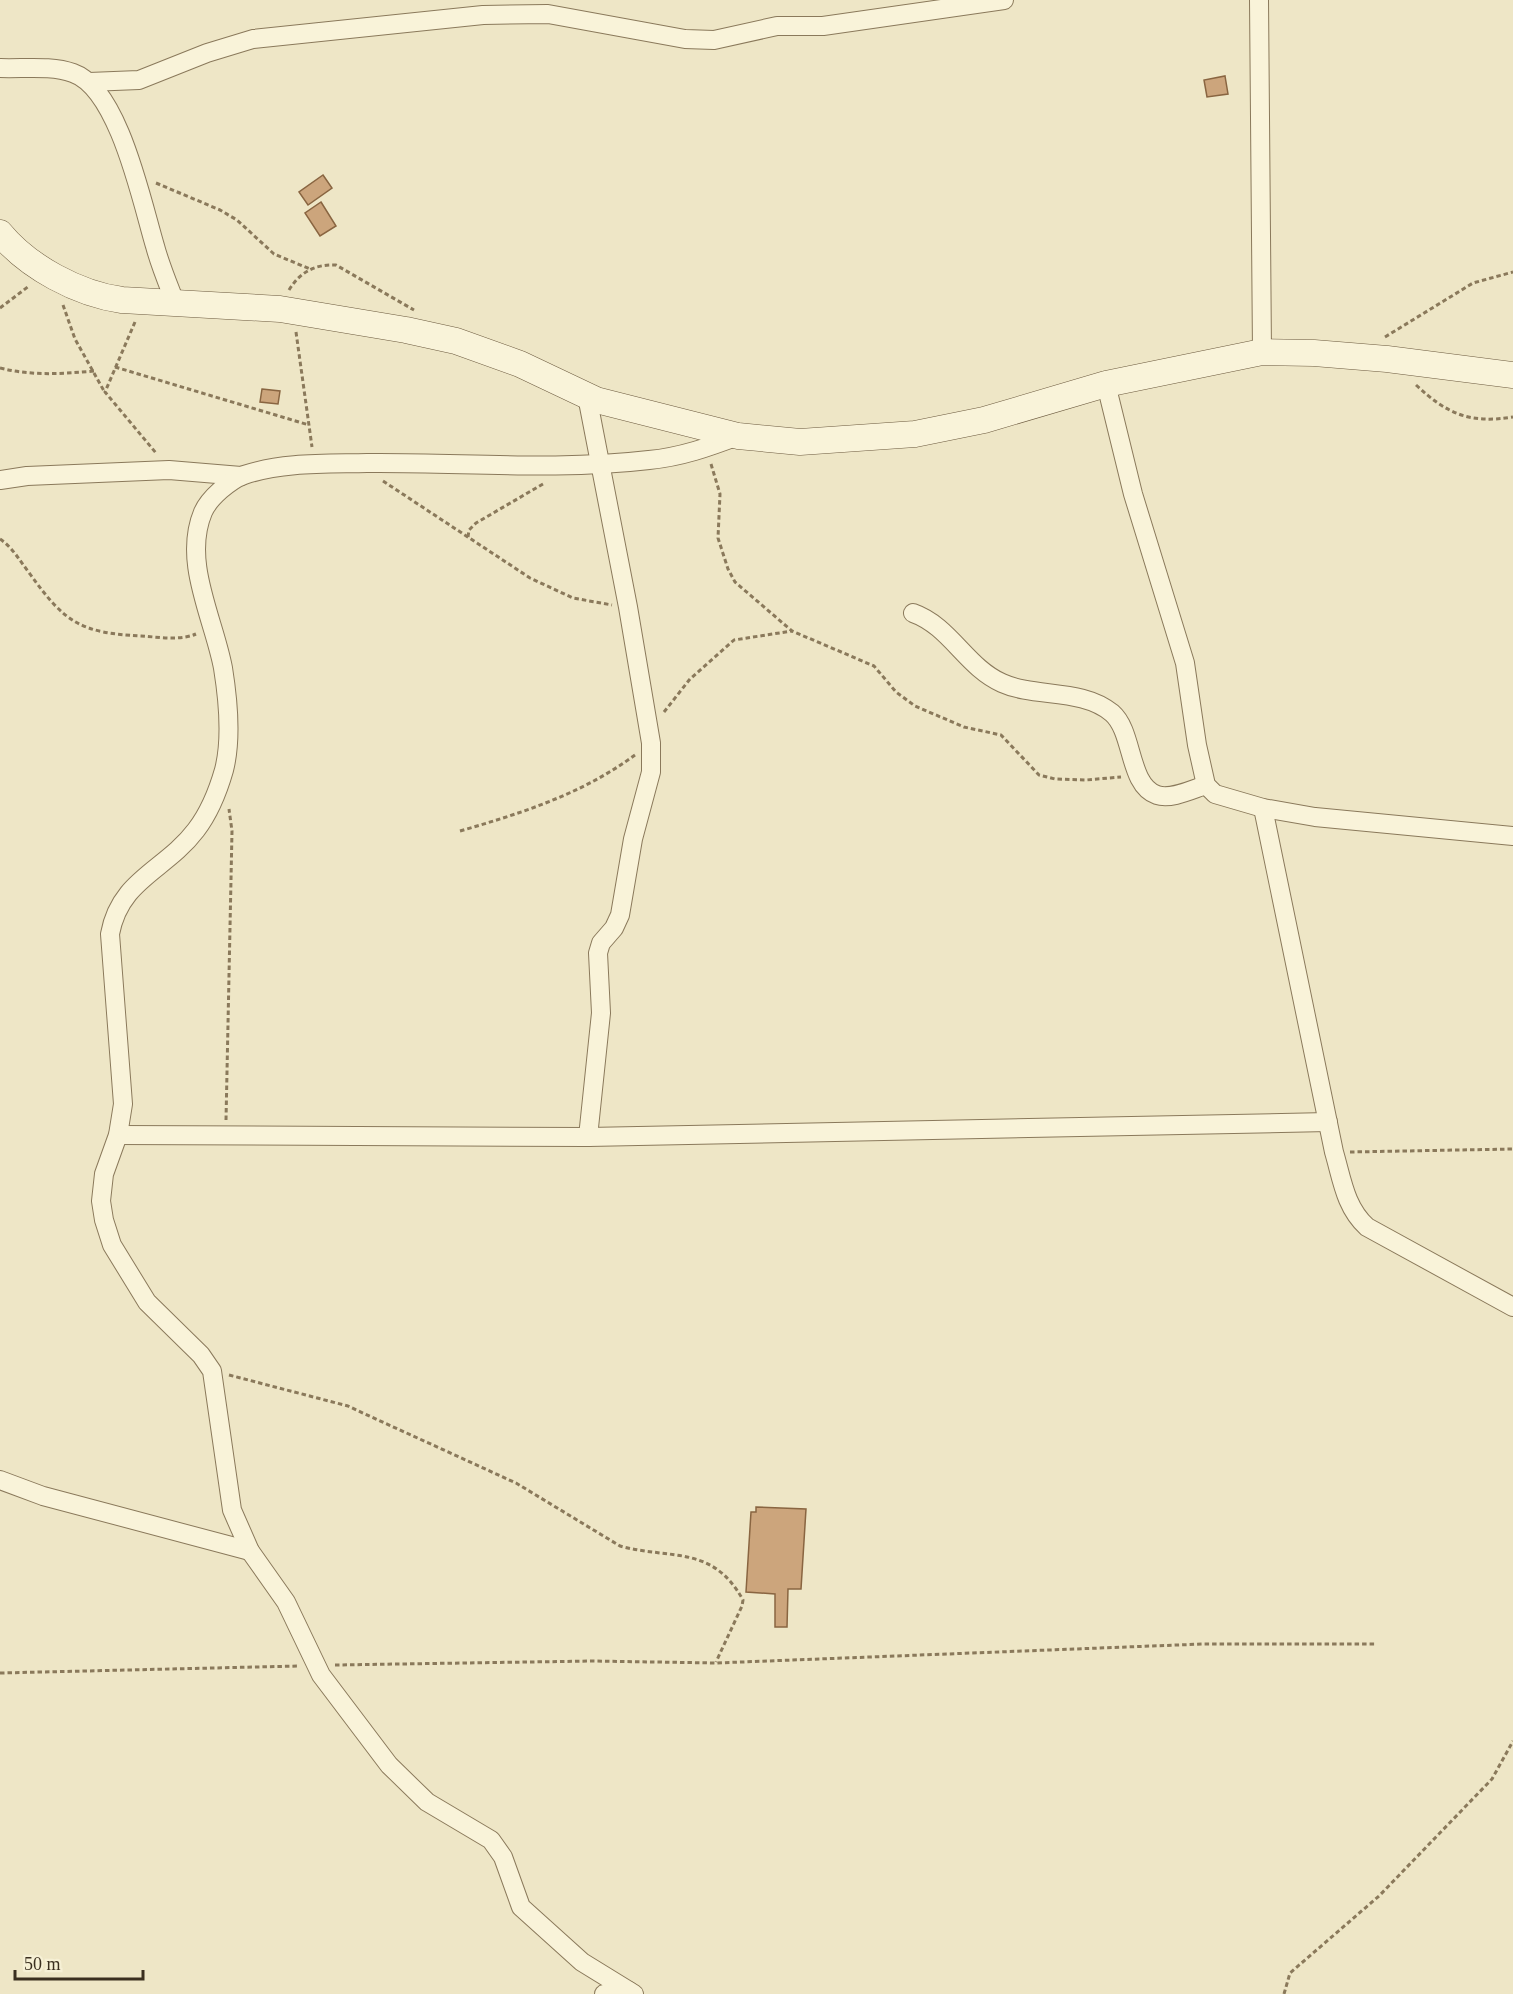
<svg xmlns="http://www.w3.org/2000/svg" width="1513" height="1994" viewBox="0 0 1513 1994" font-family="Georgia,serif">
  <rect width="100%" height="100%" fill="#eee6c6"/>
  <g fill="#cca57c" stroke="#896541" stroke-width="1.5">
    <path d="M1225,76L1228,94L1207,97L1204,80Z"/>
    <path d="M323,175L332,188L308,205L299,192Z"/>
    <path d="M321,202L336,226L320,236L305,213Z"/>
    <path d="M262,389L280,391L278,404L260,402Z"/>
    <path d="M756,1507L806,1509L801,1589H788L787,1627H775V1594L746,1592L751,1512H756Z"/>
  </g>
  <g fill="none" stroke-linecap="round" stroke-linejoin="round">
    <g stroke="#8a795b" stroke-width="20">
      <g id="street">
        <path d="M1259,0L1262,352"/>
        <path d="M0,68C23,69 51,65 73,73C119,89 142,203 155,246C160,265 168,284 175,302"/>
        <path d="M89,82L139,80L207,53L253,39L483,15L548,14L685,39L714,40L777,26H823L1004,0"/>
        <path d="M1106,384L1133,494L1185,663L1197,745L1206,785L1215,794L1263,808L1315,817L1513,836"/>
        <path d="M587,396L628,607L651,743V772L633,839L620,915L614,928L601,943L598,953L601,1013L588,1137"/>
        <path d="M0,480L27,476L169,470L241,476"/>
        <path d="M913,613C950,626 966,667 1002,683C1035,698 1082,688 1112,713C1134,732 1128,785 1157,795C1171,800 1193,789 1206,785"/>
        <path d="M1263,808L1334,1152C1342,1179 1345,1207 1367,1227L1513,1307"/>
        <path d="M118,1135L588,1137L1328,1122"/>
        <path d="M0,1480L43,1496L250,1551"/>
        <path d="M604,1994L629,1991"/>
        <path d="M634,1994L582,1962L521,1907L503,1857L491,1840L427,1802L389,1765L321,1675L286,1602L250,1551L232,1510L212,1371L201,1355L147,1302L112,1245L104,1220L101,1201L104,1174L118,1135L123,1104L110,934C120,879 165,871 196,830C209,813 218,791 224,770C232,739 228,699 223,668C214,619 182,562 203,512C209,498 230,480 244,475C283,462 326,464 367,463C461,462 556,471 649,460C681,457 709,447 738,436"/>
      </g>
    </g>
    <g stroke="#6c5a3f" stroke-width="27">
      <path id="secondary" d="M0,233C28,267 78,294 122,300L280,309L406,330L456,341L520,364L596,400L738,436L800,442L915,434L984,420L1106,384L1262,352L1314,353L1387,359L1513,375"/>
    </g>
    <g stroke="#8a795b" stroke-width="3" stroke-dasharray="4.5 3" stroke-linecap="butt">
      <path d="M156,183L220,210L237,220L274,254L310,269"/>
      <path d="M289,290C300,272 315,264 336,265L414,310"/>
      <path d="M63,305L75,339L104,391"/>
      <path d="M0,308L29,286"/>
      <path d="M135,322L105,392L156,453"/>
      <path d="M296,332L312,447"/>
      <path d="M1385,337L1473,283L1513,272"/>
      <path d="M115,367L309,425"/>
      <path d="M0,368C32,376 61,374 94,371"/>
      <path d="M1416,385C1447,414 1470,424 1513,417"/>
      <path d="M711,464L720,494L718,538L728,569L735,582L792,631L874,666L896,692L915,706L964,727L1001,735L1039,775L1055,779L1086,780L1121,777"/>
      <path d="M383,481L530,578L573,598L612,605"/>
      <path d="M468,537L469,530L476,523L543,484"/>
      <path d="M0,539C13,548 20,561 30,574C65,623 81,633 141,636C159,637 179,641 196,634"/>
      <path d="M664,712L690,679L734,640L792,631"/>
      <path d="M460,831C522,813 582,794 635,755"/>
      <path d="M226,1120L232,831L229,809"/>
      <path d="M1350,1152L1513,1149"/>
      <path d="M229,1375L348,1406L365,1414L516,1483L620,1546C670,1560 712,1544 743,1600L742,1606L716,1662"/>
      <path d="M335,1665L593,1661L716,1663L1203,1644H1376"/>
      <path d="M0,1673L298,1666"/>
      <path d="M1284,1994L1290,1973L1379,1896L1492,1779L1513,1741"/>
    </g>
    <use href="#street" stroke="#f9f3d9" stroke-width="18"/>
    <use href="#secondary" stroke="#f9f3d9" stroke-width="26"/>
  </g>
  <path d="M15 1970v9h128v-9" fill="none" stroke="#3a2f1f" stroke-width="3"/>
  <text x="24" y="1970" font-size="18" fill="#3a2f1f" stroke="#f6f0d5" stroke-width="4.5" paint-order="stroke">50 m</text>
</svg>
